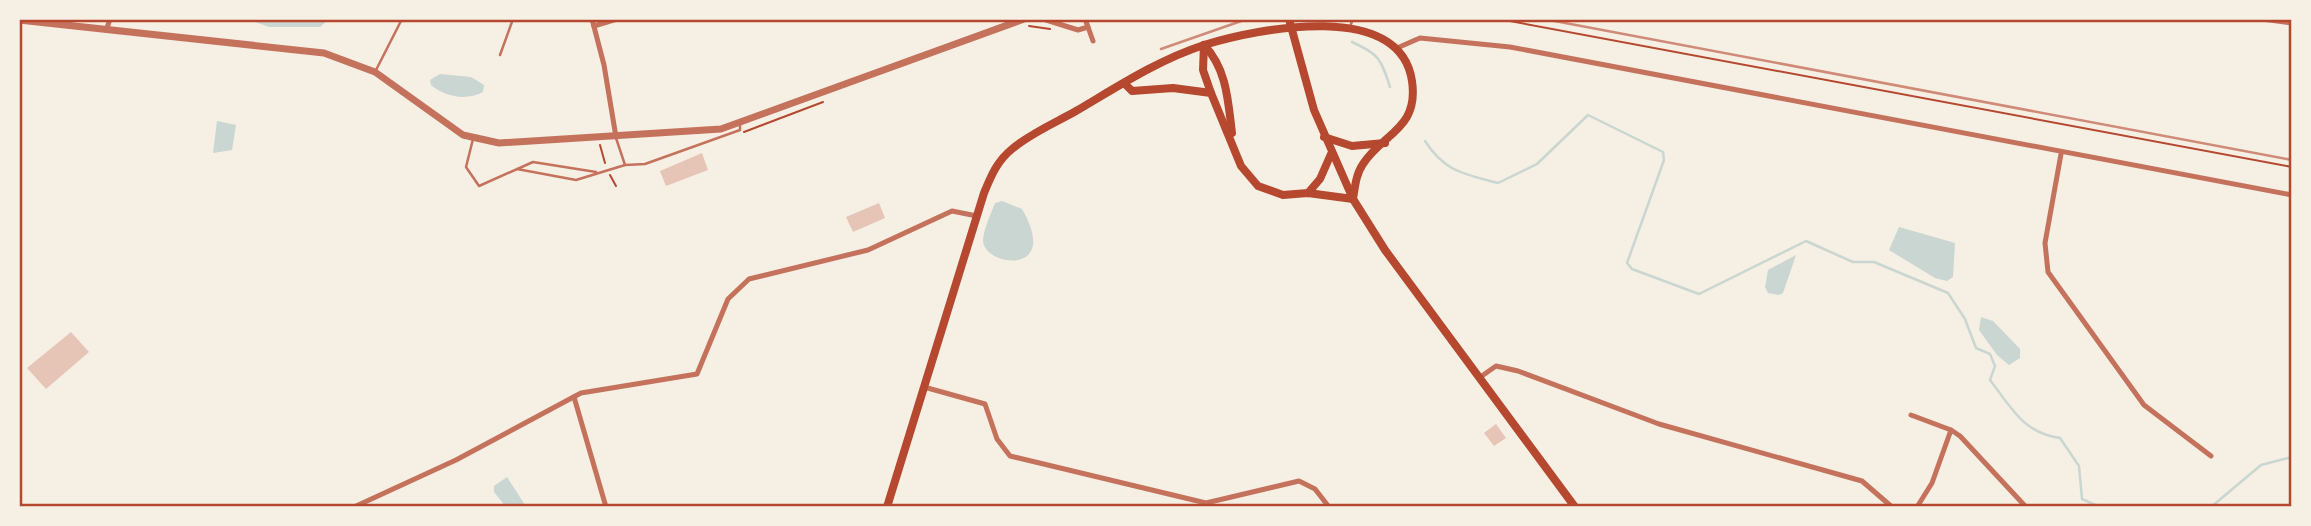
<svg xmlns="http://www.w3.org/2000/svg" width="2311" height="526" viewBox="0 0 2311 526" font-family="'Fira Sans Condensed',sans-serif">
  <rect width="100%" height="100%" fill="#f6efe4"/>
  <g fill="#c9d6d2">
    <path d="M247,19H329L320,27H269Z"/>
    <path d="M440,74L471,77L484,85L483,92C466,101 445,97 431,85L430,80Z"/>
    <path d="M217,121L236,125L232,150L213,153Z"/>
    <path d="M1002,201L1022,209C1062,278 982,266 983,240C984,228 991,214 995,203Z"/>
    <path d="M1899,227L1955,243L1953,277L1947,281L1935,278L1889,250Z"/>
    <path d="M1796,255L1783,293L1779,295L1768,293L1765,287L1768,270Z"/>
    <path d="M1981,317L1993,321L2020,349V358L2009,365L1997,355L1979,330Z"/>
    <path d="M507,477L525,505V507H506L494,492V486Z"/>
  </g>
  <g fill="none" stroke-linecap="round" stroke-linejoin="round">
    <g stroke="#c9d6d2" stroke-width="2.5">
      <path d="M1352,42C1379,54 1381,59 1390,87"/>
      <path d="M1425,141C1445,172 1464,174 1498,183L1537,164L1588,115L1663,152L1664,160L1627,263L1632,269L1699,294L1806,241L1853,262H1874L1948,293L1965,319L1976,348L1990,354L1995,366L1990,380C2011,407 2023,433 2060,438L2079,466L2082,499L2100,507"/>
      <path d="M2211,507L2261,465L2292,457"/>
    </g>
  </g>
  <g fill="#e6c5b7">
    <path d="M702,153L708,170L666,186L660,171Z"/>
    <path d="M879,203L885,218L853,232L846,217Z"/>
    <path d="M71,332L89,352L46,389L27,368Z"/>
    <path d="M1496,424L1506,438L1494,446L1484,433Z"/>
  </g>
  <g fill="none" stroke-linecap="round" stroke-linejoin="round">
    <g stroke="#b5482f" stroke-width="2">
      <path d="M1499,19L2292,167"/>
      <path d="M1029,26L1050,29"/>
      <path d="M744,132L823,102"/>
      <path d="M600,145L605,163"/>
      <path d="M610,175L616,186"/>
    </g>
    <g stroke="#c5725c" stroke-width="2.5">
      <path d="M1351,24L1353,19"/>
      <path d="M500,55L513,19"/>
      <path d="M375,72L402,19"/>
      <path d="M616,138L625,165"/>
      <path d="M473,139L466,167L479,186L533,162L596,172"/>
      <path d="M517,169L576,180L625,165L645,164L740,130V122"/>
    </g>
    <g stroke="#c5725c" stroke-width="5">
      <path d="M592,19L604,65L616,137"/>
      <path d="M1043,19L1078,30L1088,27L1085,19"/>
      <path d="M2262,19L2292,23"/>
      <path d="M594,26L617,19"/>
      <path d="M1088,27L1093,41"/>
      <path d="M107,28L110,19"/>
      <path d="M1397,48L1420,38L1510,47L2292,195"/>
      <path d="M2061,154L2045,243L2048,272L2144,405L2211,456"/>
      <path d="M1479,378L1496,366L1518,371L1659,424L1862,481L1892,507"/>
      <path d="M924,387L985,404L997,439L1010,456L1206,503L1299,481L1315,489L1329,507"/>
      <path d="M574,397L606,507"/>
      <path d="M1911,415L1951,430"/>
      <path d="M354,507L456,460L581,393L697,374L728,299L749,279L868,250L952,211L977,216"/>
      <path d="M1917,507L1932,483L1951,430L1960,436L2026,507"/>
    </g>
    <path stroke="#c5725c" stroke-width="7" d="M19,20L324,53L375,72L463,135L499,143L721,129L1024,19"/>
    <g stroke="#b5482f" stroke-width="8">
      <path d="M1289,19L1314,110L1353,199L1385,250L1575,507"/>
      <path d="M1204,45C1227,69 1228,101 1232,133"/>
      <path d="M1204,45L1203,70L1211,93"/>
      <path d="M1124,83L1132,91L1173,88L1211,93L1241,166L1258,186L1283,195L1308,193L1353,199"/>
      <path d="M1324,137L1352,146L1385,143"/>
      <path d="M1308,193L1320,179L1331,154"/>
      <path d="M887,507L984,193C991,176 997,161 1012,149C1031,133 1055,123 1076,111C1117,87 1158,60 1204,45C1260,28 1400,0 1412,81C1419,129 1383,133 1363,164C1356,174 1355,187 1353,199"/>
    </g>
    <g stroke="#cf8b77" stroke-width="2.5">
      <path d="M1544,19L2292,160"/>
      <path d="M1161,49L1247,19"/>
    </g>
  </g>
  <rect width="2311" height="526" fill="none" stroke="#f6efe4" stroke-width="42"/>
  <rect x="21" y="21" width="2269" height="484" fill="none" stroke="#b5482f" stroke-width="2.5"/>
</svg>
